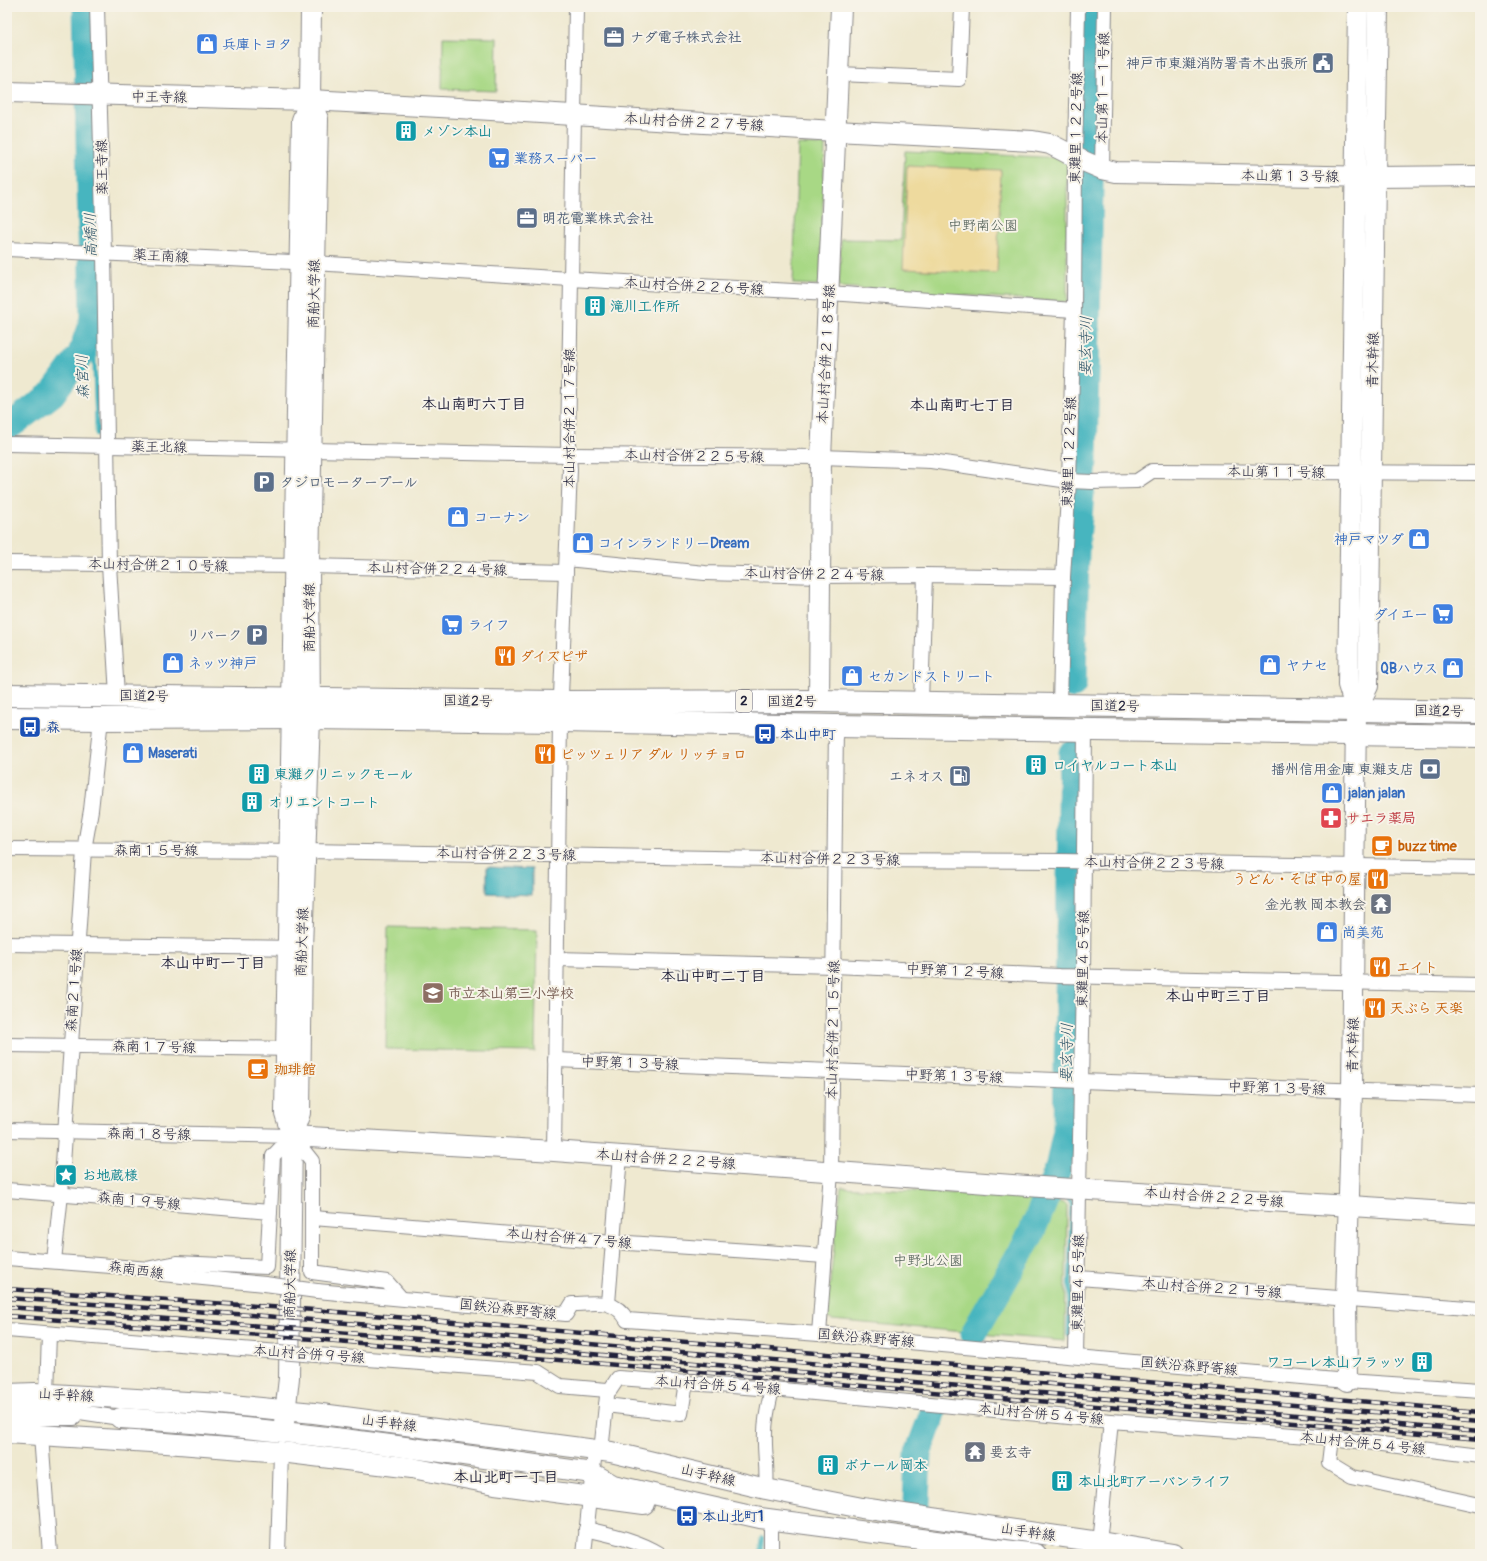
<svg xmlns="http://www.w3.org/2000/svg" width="1487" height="1561" viewBox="0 0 1487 1561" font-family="Pangolin,'Klee One',sans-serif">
  <rect width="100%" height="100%" fill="#f7f3e8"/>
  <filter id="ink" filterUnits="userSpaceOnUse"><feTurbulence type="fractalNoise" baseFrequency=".025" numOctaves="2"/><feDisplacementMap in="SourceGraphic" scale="8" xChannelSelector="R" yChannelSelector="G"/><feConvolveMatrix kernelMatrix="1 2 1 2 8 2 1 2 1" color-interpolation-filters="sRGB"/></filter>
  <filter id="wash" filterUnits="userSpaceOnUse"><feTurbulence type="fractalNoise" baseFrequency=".012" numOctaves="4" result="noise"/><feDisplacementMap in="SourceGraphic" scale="16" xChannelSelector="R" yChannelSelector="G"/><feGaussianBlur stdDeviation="0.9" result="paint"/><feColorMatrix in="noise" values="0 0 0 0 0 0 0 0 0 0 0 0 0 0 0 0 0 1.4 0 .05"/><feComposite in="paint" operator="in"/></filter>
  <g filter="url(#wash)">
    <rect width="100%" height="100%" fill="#efe9d0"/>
    <g fill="#a8d885" stroke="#657d60">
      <path d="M443,37L497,38L496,91L442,89Z"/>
      <path d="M798,144L825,145L820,285L793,284Z"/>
      <path d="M905,151L1067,158V302L839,287L841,239L901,240Z"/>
      <path d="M388,927L537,930L535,1052L386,1049Z"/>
      <path d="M841,1187L1039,1198L1025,1235L965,1332L832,1320L826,1317Z"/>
      <path d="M1053,1199L1067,1205L1065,1341L981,1334L1028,1250Z"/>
    </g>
    <path fill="#eeda9e" stroke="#887e6c" d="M907,166L1001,170L997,273L903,269Z"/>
    <path fill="#46b5bf" stroke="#346c7d" d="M487,867L532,869V895L487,893Z"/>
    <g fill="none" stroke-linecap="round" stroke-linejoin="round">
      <g stroke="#46b5bf" stroke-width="4.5">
        <path d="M93,319L97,434"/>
        <path d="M1065,1194L1072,1204L1069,1335"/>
        <path d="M916,1502L917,1511"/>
        <path d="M922,1544L924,1554"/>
        <path d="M761,1554L763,1538"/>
      </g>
      <g stroke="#46b5bf" stroke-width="27">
        <path d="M7,428L52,394L81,354L93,319L86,7"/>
        <path d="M1073,685L1076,550L1084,461L1094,7"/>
        <path d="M974,1333L1030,1236L1058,1169L1066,1131L1072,753"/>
        <path d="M916,1502L918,1453L933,1413"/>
      </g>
    </g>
  </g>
  <g filter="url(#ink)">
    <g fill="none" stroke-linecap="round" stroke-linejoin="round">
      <g stroke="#888686" stroke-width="16">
        <g id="street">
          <path d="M97,7L104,253L109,565L117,695"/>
          <path d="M838,74L959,79L962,7"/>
          <path d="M1102,169L1105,7"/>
          <path d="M7,249L314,263L570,279L829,293L1074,310"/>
          <path d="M7,444L569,455L821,457L931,461L1069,481L1092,482L1137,481L1152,471H1159L1480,473"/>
          <path d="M567,559L705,573L820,576L925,575L1063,577"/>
          <path d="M7,563L309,566L566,572"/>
          <path d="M921,702L925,575"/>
          <path d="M1060,705L1063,577L1069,481L1074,310L1075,156L1078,7"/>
          <path d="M7,849L306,851L835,860L1060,861L1480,868"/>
          <path d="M7,944L297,948"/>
          <path d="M557,959L834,966L1059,976L1480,985"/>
          <path d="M7,1045L295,1049"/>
          <path d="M555,1060L1081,1081L1480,1095"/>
          <path d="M7,1130L292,1136"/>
          <path d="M292,1136L312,1161V1272L387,1282L401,1298"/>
          <path d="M554,1151L560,721L570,469L568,443L576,7"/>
          <path d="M7,1190L270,1212"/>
          <path d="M313,1218L613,1242L825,1256"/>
          <path d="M7,1258L150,1269L162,1274L265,1284"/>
          <path d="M54,1261L61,1194L84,850L91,810L101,719"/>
          <path d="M151,1268L177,1263L267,1267L273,1156L292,1136"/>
          <path d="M1079,1278L1480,1309"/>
          <path d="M317,1291L566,1314L572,1304C595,1304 614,1297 627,1320L819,1334L1347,1381L1480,1390"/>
          <path d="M608,1303L620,1156"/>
          <path d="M7,1330L254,1350"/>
          <path d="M819,1334L831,1172L836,726"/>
          <path d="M329,1356L538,1372L560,1386L607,1390"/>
          <path d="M1076,1356L1083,976L1085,730"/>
          <path d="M607,1390H610L618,1378L772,1389L1111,1421L1332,1438L1480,1456"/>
          <path d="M47,1393L49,1334"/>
          <path d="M606,1405L681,1414L686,1382"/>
          <path d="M7,1407L53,1408L120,1418"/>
          <path d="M7,1418H74"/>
          <path d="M41,1436L50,1554"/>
          <path d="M1332,1438L1329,1463L1352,1477L1480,1505"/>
          <path d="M601,1451L607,1396"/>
          <path d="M766,1489C768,1470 764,1451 765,1432C765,1418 769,1403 772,1389"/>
          <path d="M771,1519V1554"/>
          <path d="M586,1529C612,1535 637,1540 660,1554"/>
          <path d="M278,1554L281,1452"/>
          <path d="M584,1554L595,1450"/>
          <path d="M1098,1554L1111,1421"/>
        </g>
      </g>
      <g stroke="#888686" stroke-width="22">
        <g id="secondary">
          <path d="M7,92L310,100L458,108L835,131L1033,141L1050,144L1081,160L1102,169L1116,172L1375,177L1480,176"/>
          <path d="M819,701L821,457L841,7"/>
          <path d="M1356,710L1368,686L1375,177L1378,7"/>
          <path d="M292,1136L554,1151L1041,1187L1480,1214"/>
          <path d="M292,1136L285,1113L302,120L310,100L311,7"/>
          <path d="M1347,1381L1346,1298L1352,1091L1356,710L1348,685L1358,7"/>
          <path d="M7,1394L35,1393L221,1404L314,1413L611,1452L766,1489L862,1508L1099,1542L1173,1554"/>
          <path d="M120,1418C278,1427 435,1451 592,1473L613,1485L760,1518L1036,1554"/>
          <path d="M283,1432L289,1378L292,1136L300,1113L302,948L310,718L309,566L318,119L310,100"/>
          <path d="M7,1433L166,1443L281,1452L412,1468L495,1484L644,1504"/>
        </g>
      </g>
      <g stroke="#888686" stroke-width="24">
        <g id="highway">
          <path d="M7,695L560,702L819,701L1480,712"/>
          <path d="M7,718L101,719L310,718L560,721L836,726L1480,736"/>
        </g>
      </g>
      <use href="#street" stroke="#fff" stroke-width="14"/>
      <use href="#secondary" stroke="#fff" stroke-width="20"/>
      <use href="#highway" stroke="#fff" stroke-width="22"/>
      <g stroke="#22223b" stroke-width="4.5">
        <g id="rail">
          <path d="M7,1289L314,1310L1037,1372L1480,1412"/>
          <path d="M7,1298L265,1316L1480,1421"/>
          <path d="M7,1307L314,1330L1480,1431"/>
          <path d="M7,1316L313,1339L1480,1439"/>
        </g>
      </g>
      <use href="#rail" stroke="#f7f3e8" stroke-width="3" stroke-dasharray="9" stroke-linecap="butt"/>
      <g stroke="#888686" stroke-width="16" stroke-linecap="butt">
        <g id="street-bridge">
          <path d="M265,1284L317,1291"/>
          <path d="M254,1350L329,1356"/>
        </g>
      </g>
      <use href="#street-bridge" stroke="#fff" stroke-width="14"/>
    </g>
  </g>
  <defs>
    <g id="office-square" transform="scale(1.15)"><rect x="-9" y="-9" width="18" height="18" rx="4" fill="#5c6f8a" stroke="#f7f3e8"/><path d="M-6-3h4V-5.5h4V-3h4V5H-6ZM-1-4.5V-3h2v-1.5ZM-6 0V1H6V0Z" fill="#fff"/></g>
    <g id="shop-square" transform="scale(1.15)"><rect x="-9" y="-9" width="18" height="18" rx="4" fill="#3f7fe0" stroke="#f7f3e8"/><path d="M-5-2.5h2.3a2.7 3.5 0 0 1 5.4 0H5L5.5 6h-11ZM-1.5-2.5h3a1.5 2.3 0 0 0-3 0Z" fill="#fff"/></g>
    <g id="civic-square" transform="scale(1.15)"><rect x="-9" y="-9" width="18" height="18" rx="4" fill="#5c6f8a" stroke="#f7f3e8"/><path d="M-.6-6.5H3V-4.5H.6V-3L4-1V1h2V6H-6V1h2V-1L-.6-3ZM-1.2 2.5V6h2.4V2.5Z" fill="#fff"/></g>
    <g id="building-square" transform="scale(1.15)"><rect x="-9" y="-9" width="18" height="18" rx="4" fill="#0f9aa8" stroke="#f7f3e8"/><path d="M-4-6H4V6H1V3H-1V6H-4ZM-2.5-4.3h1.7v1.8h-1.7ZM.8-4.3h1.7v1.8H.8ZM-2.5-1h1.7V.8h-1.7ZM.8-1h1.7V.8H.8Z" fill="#fff"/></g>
    <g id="supermarket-square" transform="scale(1.15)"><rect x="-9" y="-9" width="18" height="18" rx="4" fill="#3f7fe0" stroke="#f7f3e8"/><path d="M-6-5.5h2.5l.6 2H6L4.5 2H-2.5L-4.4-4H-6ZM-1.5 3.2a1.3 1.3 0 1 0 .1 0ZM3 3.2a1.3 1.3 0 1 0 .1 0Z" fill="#fff"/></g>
    <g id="parking-square" transform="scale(1.15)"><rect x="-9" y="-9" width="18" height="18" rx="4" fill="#5c6f8a" stroke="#f7f3e8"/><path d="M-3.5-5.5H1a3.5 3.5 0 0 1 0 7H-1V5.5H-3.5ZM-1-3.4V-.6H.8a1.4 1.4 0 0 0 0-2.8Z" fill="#fff"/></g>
    <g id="restaurant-square" transform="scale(1.15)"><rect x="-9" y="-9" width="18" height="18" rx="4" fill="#e8710a" stroke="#f7f3e8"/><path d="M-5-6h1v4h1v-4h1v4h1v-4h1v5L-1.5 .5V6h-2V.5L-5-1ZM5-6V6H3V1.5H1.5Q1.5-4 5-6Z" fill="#fff"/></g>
    <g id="bus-square" transform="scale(1.15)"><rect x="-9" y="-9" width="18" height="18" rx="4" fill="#1a4fb4" stroke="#f7f3e8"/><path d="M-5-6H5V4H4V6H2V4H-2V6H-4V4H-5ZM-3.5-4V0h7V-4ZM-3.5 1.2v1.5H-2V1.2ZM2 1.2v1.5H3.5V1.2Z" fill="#fff"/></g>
    <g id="bank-square" transform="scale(1.15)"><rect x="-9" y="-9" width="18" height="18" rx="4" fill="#5c6f8a" stroke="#f7f3e8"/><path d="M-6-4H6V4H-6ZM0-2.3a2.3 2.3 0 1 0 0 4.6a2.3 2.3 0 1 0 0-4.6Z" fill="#fff"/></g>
    <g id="fuel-square" transform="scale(1.15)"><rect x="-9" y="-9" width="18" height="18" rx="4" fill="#5c6f8a" stroke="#f7f3e8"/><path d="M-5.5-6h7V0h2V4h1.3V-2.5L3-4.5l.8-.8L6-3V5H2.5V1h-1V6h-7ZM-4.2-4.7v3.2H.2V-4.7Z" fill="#fff"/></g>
    <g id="pharmacy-square" transform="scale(1.15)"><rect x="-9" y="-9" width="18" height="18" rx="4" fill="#e0444e" stroke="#f7f3e8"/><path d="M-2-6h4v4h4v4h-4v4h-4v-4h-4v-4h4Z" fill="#fff"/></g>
    <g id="cafe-square" transform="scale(1.15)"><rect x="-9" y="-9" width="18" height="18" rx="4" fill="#e8710a" stroke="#f7f3e8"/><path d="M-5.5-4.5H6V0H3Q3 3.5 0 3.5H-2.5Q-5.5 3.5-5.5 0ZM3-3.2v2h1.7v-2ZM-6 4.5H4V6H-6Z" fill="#fff"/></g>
    <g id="temple-square" transform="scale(1.15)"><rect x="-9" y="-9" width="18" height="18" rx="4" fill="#6b7280" stroke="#f7f3e8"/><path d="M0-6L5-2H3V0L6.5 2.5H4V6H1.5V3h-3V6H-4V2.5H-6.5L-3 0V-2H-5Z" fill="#fff"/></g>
    <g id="school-square" transform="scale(1.15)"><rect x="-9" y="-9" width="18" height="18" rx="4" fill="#8d6e63" stroke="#f7f3e8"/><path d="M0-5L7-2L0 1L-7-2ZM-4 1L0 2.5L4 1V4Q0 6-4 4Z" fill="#fff"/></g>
    <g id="sight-square" transform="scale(1.15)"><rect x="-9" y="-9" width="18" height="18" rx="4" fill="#0f9aa8" stroke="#f7f3e8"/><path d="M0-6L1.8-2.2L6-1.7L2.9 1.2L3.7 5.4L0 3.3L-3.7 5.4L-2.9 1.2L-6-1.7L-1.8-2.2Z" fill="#fff"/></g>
  </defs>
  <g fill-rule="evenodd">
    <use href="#office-square" x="614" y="37"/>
    <use href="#shop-square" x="207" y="44"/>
    <use href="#civic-square" x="1323" y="63"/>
    <use href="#building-square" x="406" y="131"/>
    <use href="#supermarket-square" x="499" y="158"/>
    <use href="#office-square" x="527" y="218"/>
    <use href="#building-square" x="595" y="306"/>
    <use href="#parking-square" x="264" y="482"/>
    <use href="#shop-square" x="458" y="517"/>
    <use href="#shop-square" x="1419" y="539"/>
    <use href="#shop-square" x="583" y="543"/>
    <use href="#supermarket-square" x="1443" y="614"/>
    <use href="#supermarket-square" x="452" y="625"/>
    <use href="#parking-square" x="257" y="635"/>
    <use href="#restaurant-square" x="505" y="656"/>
    <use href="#shop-square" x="173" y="663"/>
    <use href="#shop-square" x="1270" y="665"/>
    <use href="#shop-square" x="1453" y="668"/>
    <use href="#shop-square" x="852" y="676"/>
    <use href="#bus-square" x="30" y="727"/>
    <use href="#bus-square" x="765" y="734"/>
    <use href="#shop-square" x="133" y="753"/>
    <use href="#restaurant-square" x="545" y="754"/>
    <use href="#building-square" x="1036" y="765"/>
    <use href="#bank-square" x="1430" y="769"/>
    <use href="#building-square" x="259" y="774"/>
    <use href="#fuel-square" x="960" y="776"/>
    <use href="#shop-square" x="1332" y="793"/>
    <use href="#building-square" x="252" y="802"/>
    <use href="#pharmacy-square" x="1331" y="818"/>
    <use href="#cafe-square" x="1382" y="846"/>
    <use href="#restaurant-square" x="1378" y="879"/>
    <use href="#temple-square" x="1381" y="904"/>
    <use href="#shop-square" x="1327" y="932"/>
    <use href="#restaurant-square" x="1380" y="967"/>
    <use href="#school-square" x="433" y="993"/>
    <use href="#restaurant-square" x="1375" y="1008"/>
    <use href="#cafe-square" x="258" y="1069"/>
    <use href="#sight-square" x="66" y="1175"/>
    <use href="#building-square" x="1422" y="1362"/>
    <use href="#temple-square" x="975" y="1452"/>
    <use href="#building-square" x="828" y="1465"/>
    <use href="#building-square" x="1062" y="1481"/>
    <use href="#bus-square" x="687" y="1516"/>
  </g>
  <g text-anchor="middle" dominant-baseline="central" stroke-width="4" stroke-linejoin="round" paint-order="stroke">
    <rect fill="#f7f3e8" stroke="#62616f" stroke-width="1" x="736" y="690" width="16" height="22" rx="3"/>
    <g font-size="13" font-weight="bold" fill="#22223b">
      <text x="744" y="701">2</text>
    </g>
    <g font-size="14" font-weight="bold" fill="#4e5e75" stroke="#f7f3e8" text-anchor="end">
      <text x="630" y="37" text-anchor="start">ナダ電子株式会社</text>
      <text x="1308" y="63">神戸市東灘消防署青木出張所</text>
      <text x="542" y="218" text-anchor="start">明花電業株式会社</text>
      <text x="280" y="482" text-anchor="start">タジロモータープール</text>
      <text x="242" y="635">リパーク</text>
      <text x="1414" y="769">播州信用金庫 東灘支店</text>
      <text x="944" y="776">エネオス</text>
    </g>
    <g font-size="14" font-weight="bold" fill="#366cbe" stroke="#f7f3e8" text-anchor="start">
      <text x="222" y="44">兵庫トヨタ</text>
      <text x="514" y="158">業務スーパー</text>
      <text x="474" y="517">コーナン</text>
      <text x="1404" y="539" text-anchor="end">神戸マツダ</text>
      <text x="598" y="543">コインランドリーDream</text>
      <text x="1428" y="614" text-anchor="end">ダイエー</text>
      <text x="468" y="625">ライフ</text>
      <text x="188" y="663">ネッツ神戸</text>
      <text x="1286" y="665">ヤナセ</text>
      <text x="1438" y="668" text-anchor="end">QBハウス</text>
      <text x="868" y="676">セカンドストリート</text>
      <text x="148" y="753">Maserati</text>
      <text x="1348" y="793">jalan jalan</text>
      <text x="1342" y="932">尚美苑</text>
    </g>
    <g font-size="14" fill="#22223b" stroke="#f7f3e8">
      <text transform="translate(1103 88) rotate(-89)">本山第１－１号線</text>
      <text transform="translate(159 97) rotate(1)">中王寺線</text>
      <text transform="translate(694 122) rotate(3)">本山村合併２２７号線</text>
      <text transform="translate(1076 128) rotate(-89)">東灘里１２２号線</text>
      <text transform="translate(102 167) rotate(-91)">薬王寺線</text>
      <text transform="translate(1290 176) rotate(1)">本山第１３号線</text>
      <text transform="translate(161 256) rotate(3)">薬王南線</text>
      <text transform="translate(694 286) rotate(3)">本山村合併２２６号線</text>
      <text transform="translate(314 294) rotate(-89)">商船大学線</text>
      <text transform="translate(826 354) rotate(-87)">本山村合併２１８号線</text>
      <text transform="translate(1373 360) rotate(-89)">青木幹線</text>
      <text transform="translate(569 418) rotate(-90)">本山村合併２１７号線</text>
      <text transform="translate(159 447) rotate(1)">薬王北線</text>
      <text transform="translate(1069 452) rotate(-88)">東灘里１２２号線</text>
      <text transform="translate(694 456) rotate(1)">本山村合併２２５号線</text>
      <text transform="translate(1276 472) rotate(1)">本山第１１号線</text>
      <text transform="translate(158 565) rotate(1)">本山村合併２１０号線</text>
      <text transform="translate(437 569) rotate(1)">本山村合併２２４号線</text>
      <text transform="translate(814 574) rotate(1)">本山村合併２２４号線</text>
      <text transform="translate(309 618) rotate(-90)">商船大学線</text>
      <text transform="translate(144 696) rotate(1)">国道2号</text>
      <text transform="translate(468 701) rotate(1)">国道2号</text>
      <text x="792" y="701">国道2号</text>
      <text transform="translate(1115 706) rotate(1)">国道2号</text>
      <text transform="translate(1439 711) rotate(1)">国道2号</text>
      <text x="156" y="850">森南１５号線</text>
      <text transform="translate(506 854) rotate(1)">本山村合併２２３号線</text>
      <text transform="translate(830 859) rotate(1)">本山村合併２２３号線</text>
      <text transform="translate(1154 863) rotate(1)">本山村合併２２３号線</text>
      <text transform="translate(302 942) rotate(-88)">商船大学線</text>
      <text transform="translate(1083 959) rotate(-89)">東灘里４５号線</text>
      <text transform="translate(955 971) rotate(3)">中野第１２号線</text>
      <text transform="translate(74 990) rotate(-86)">森南２１号線</text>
      <text transform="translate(833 1030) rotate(-89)">本山村合併２１５号線</text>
      <text transform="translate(1353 1045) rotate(-89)">青木幹線</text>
      <text transform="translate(154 1047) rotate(1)">森南１７号線</text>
      <text transform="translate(630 1063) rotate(2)">中野第１３号線</text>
      <text transform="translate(954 1076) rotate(2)">中野第１３号線</text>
      <text transform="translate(1277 1088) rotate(2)">中野第１３号線</text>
      <text transform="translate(149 1134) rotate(1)">森南１８号線</text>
      <text transform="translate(666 1159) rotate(4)">本山村合併２２２号線</text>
      <text transform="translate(1214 1197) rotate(4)">本山村合併２２２号線</text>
      <text transform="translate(139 1201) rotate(5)">森南１９号線</text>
      <text transform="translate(569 1238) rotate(5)">本山村合併４７号線</text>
      <text transform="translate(136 1270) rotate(8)">森南西線</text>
      <text transform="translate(1078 1283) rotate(-89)">東灘里４５号線</text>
      <text transform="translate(290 1284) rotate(-89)">商船大学線</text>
      <text transform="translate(1212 1288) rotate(4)">本山村合併２２１号線</text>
      <text transform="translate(508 1309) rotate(6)">国鉄沿森野寄線</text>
      <text transform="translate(866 1338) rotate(5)">国鉄沿森野寄線</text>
      <text transform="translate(309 1354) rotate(4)">本山村合併９号線</text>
      <text transform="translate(1189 1366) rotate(5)">国鉄沿森野寄線</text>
      <text transform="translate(718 1385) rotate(4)">本山村合併５４号線</text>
      <text transform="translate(66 1395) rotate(3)">山手幹線</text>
      <text transform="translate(1041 1414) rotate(5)">本山村合併５４号線</text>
      <text transform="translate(389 1423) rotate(7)">山手幹線</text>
      <text transform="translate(1363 1443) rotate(6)">本山村合併５４号線</text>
      <text transform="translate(708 1475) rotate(13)">山手幹線</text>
      <text transform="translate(1028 1532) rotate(8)">山手幹線</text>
    </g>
    <g font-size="14" font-weight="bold" fill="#0d838f" stroke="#f7f3e8" text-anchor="start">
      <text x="422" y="131">メゾン本山</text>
      <text x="610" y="306">滝川工作所</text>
      <text x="1052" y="765">ロイヤルコート本山</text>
      <text x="274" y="774">東灘クリニックモール</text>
      <text x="268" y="802">オリエントコート</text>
      <text x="82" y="1175">お地蔵様</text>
      <text x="1406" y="1362" text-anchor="end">ワコーレ本山フラッツ</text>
      <text x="844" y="1465">ボナール岡本</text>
      <text x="1078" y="1481">本山北町アーバンライフ</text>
    </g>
    <g font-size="14" fill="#4a5951" stroke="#f7f3e8">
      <text x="983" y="225">中野南公園</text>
      <text x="928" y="1260">中野北公園</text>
    </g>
    <g font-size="14" font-weight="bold" fill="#c56008" stroke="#f7f3e8" text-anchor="start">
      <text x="520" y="656">ダイズピザ</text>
      <text x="560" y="754">ピッツェリア ダル リッチョロ</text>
      <text x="1398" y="846">buzz time</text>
      <text x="1362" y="879" text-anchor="end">うどん・そば 中の屋</text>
      <text x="1396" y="967">エイト</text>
      <text x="1390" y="1008">天ぷら 天楽</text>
      <text x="274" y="1069">珈琲館</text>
    </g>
    <g font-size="14" font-weight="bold" fill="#164399" stroke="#f7f3e8" text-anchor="start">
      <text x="46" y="727">森</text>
      <text x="780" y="734">本山中町</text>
      <text x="702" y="1516">本山北町1</text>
    </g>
    <g font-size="14" font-weight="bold" fill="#be3a42" stroke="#f7f3e8" text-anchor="start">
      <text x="1346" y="818">サエラ薬局</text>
    </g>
    <g font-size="14" font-weight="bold" fill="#5b616d" stroke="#f7f3e8" text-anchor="end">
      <text x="1366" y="904">金光教 岡本教会</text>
      <text x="990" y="1452" text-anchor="start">要玄寺</text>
    </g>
    <g font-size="14" font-weight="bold" fill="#785e54" stroke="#f7f3e8" text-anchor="start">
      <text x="448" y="993">市立本山第三小学校</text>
    </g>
    <g font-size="15" font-style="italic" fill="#2f5569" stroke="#f7f3e8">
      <text transform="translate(91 235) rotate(-91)">高橋川</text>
      <text transform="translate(1086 346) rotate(-89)">要玄寺川</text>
      <text transform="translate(83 377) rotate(-92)">森宮川</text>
      <text transform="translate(1067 1053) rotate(-89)">要玄寺川</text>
    </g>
    <g font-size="15" font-weight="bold" fill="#22223b" stroke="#f7f3e8">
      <text x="474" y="404">本山南町六丁目</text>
      <text x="962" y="405">本山南町七丁目</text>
      <text x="213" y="963">本山中町一丁目</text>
      <text x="713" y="976">本山中町二丁目</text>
      <text x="1218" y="996">本山中町三丁目</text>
      <text x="506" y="1477">本山北町一丁目</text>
    </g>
  </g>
  <rect width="1487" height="1561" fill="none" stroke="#f7f3e8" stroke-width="24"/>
</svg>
